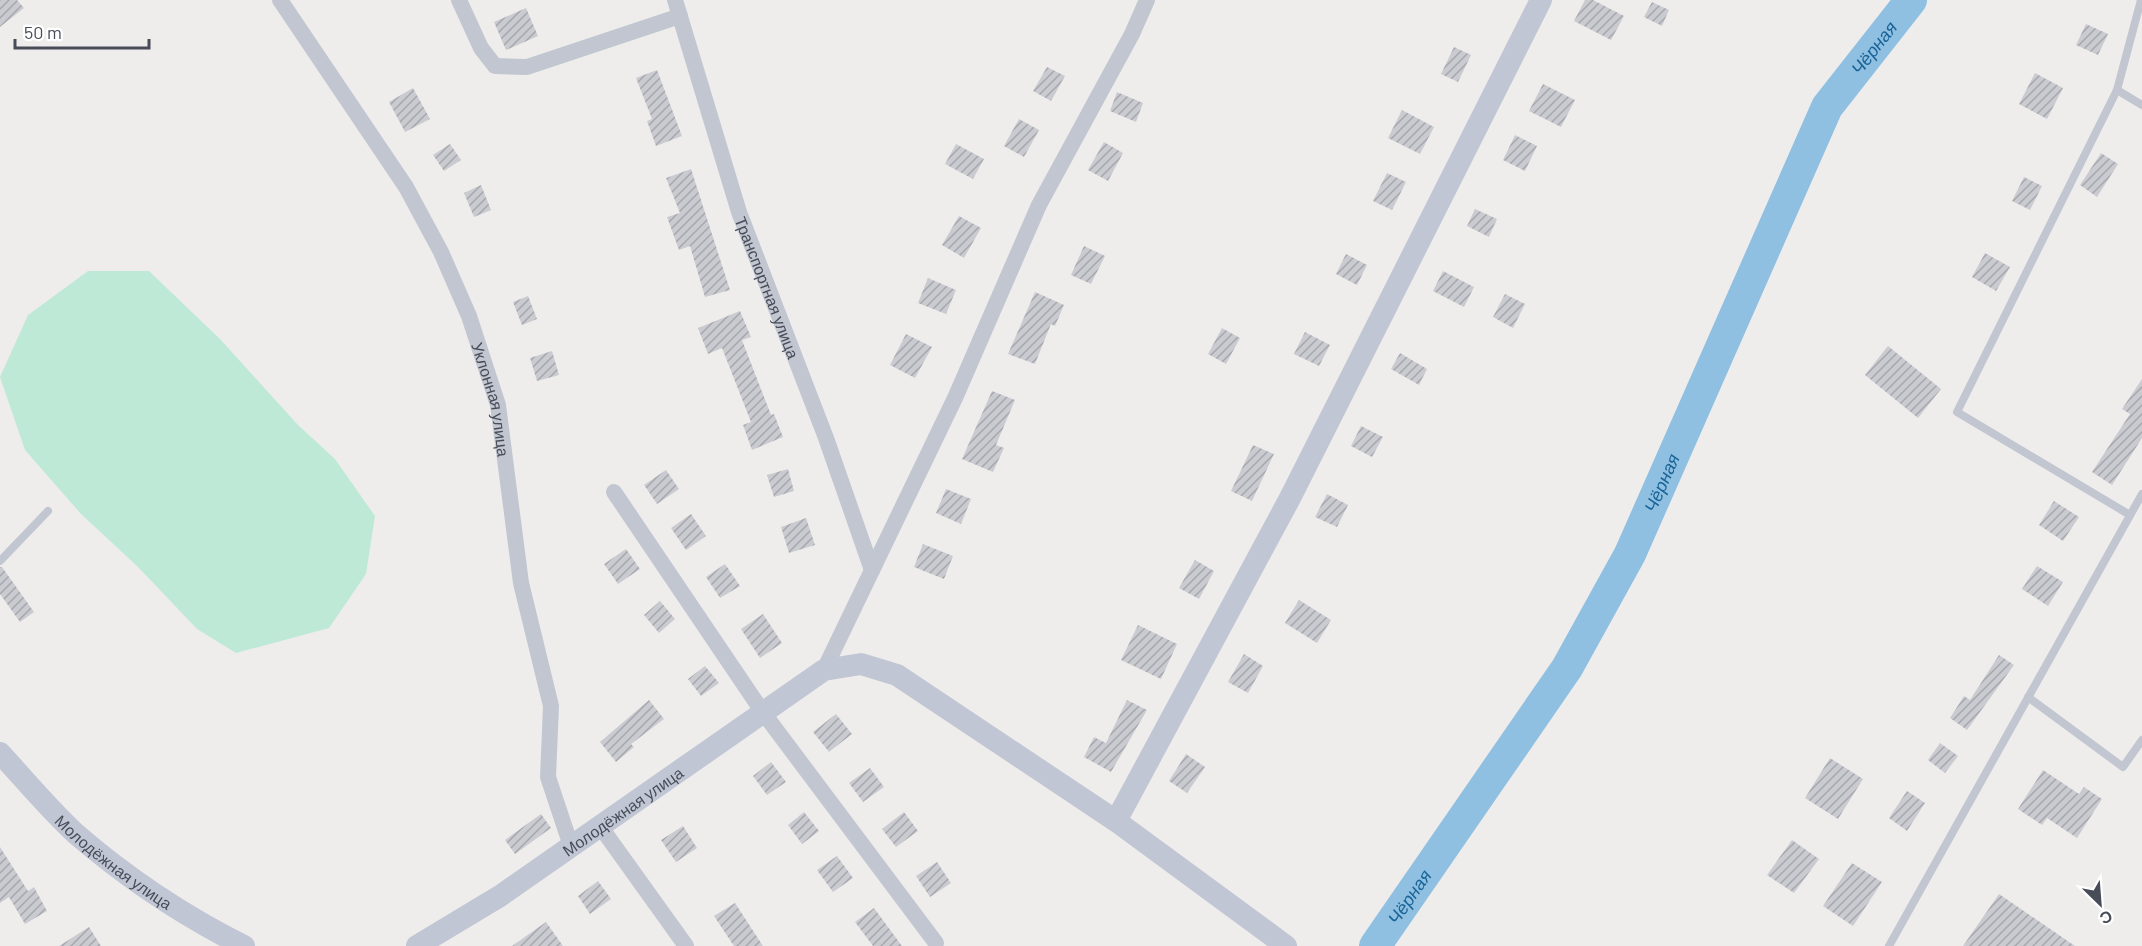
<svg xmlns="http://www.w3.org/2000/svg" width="2142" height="946" viewBox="0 0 2142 946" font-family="Barlow,sans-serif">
  <defs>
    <pattern id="building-hatch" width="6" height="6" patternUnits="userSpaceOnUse" patternTransform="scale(1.5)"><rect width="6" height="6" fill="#cacbd1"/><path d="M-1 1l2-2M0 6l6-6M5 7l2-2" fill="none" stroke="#a6a7ac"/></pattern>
  </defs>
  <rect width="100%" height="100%" fill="#efedec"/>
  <path fill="#bee9d7" d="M88,271H149L221,340L298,425L335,459L375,516L366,574L329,628L236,653L197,629L138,567L81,514L25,450L0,377L28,315Z"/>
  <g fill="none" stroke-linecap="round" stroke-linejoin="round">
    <path stroke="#8fc0e2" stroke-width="32" id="s1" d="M1375,946L1567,668L1630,554L1827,107L1911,0"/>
  </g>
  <g fill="url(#building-hatch)">
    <path d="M0,0H17L24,8L0,27Z"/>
    <path d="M1585,0H1593L1624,16L1611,40L1574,21Z"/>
    <path d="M1652,2L1669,10L1662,26L1644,17Z"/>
    <path d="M526,8L538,36L506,50L494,22Z"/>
    <path d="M2086,24L2108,34L2098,55L2076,45Z"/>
    <path d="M1454,47L1471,55L1458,82L1441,74Z"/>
    <path d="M1047,67L1065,76L1051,101L1033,91Z"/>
    <path d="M657,70L682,136L656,146L647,121L652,119L636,78Z"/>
    <path d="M2035,73L2063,88L2047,119L2019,104Z"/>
    <path d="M1543,84L1575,100L1561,127L1529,111Z"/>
    <path d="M413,88L430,119L405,132L389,102Z"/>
    <path d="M1117,92L1143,103L1136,122L1110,111Z"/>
    <path d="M1402,110L1434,127L1420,154L1388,138Z"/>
    <path d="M1019,119L1039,130L1024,157L1004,146Z"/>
    <path d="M1515,135L1537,146L1525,171L1503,160Z"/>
    <path d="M1104,142L1123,153L1108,181L1088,170Z"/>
    <path d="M450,144L461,160L444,171L433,155Z"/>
    <path d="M956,144L984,159L973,179L945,164Z"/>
    <path d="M2101,153L2118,164L2097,197L2080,185Z"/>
    <path d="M691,169L730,290L705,297L690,246L679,250L667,217L680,213L666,178Z"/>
    <path d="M1387,173L1406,182L1392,210L1373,201Z"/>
    <path d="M2024,177L2042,186L2030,210L2012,201Z"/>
    <path d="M481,185L491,210L474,217L464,193Z"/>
    <path d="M1475,209L1497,219L1489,237L1467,226Z"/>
    <path d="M959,216L981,228L964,258L942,245Z"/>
    <path d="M1084,246L1105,256L1091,284L1071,275Z"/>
    <path d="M1985,253L2010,267L1996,291L1972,277Z"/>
    <path d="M1346,254L1367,265L1357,285L1336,274Z"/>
    <path d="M1443,271L1474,287L1464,307L1433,291Z"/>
    <path d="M928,278L956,290L946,314L918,303Z"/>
    <path d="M1035,292L1064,305L1055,326L1051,324L1035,364L1008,354Z"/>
    <path d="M1505,294L1525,304L1513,328L1493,317Z"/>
    <path d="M528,296L537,319L522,325L513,302Z"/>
    <path d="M740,311L751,337L742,340L771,415L774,414L783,437L752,450L743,425L751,422L722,348L708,354L698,328Z"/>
    <path d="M1222,328L1240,338L1226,364L1208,354Z"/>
    <path d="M1305,332L1330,345L1319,366L1294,354Z"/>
    <path d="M906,334L932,347L915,378L890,365Z"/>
    <path d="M1888,346L1941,389L1918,418L1865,375Z"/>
    <path d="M552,351L559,375L537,381L530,358Z"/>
    <path d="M1400,353L1427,369L1419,385L1391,369Z"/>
    <path d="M2142,379V438L2112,485L2092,472L2130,414L2122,409Z"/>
    <path d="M992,391L1015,400L996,445L1004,448L993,472L962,459Z"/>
    <path d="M1361,426L1383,437L1372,457L1351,446Z"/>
    <path d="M1253,445L1274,454L1252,501L1231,491Z"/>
    <path d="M788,469L794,491L774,497L767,475Z"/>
    <path d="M666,470L679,489L657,504L644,485Z"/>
    <path d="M946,489L971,499L961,524L936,513Z"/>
    <path d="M1327,494L1348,505L1337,527L1315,517Z"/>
    <path d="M2054,501L2079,517L2063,541L2039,525Z"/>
    <path d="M691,514L706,536L686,550L671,528Z"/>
    <path d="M806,518L815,545L789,553L781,527Z"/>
    <path d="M923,544L953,556L944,579L914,567Z"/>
    <path d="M626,549L640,569L618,584L604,564Z"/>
    <path d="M1195,560L1214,571L1199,599L1179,588Z"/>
    <path d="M725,564L740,586L720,598L706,577Z"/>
    <path d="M2037,566L2063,582L2048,606L2022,589Z"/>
    <path d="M0,567H2L34,612L20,622L0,594Z"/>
    <path d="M1299,600L1331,620L1317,643L1285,623Z"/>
    <path d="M660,601L675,619L659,633L644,615Z"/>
    <path d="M763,614L782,643L760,658L741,629Z"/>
    <path d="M1138,625L1177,644L1161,679L1121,660Z"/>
    <path d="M1244,654L1263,666L1248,693L1228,682Z"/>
    <path d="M1999,655L2014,665L1967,730L1950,718L1964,696L1970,700Z"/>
    <path d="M705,666L719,683L701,696L688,679Z"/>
    <path d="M649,700L664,719L631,744L634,747L616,762L600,742Z"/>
    <path d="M1127,700L1147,710L1111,772L1084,757L1094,737L1106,743Z"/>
    <path d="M836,714L852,734L829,752L813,732Z"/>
    <path d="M1940,743L1958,756L1945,773L1928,760Z"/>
    <path d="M1186,754L1205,767L1187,793L1169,781Z"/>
    <path d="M1830,758L1863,779L1838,819L1805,798Z"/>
    <path d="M771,762L786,782L767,795L753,776Z"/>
    <path d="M870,768L884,787L863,802L849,783Z"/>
    <path d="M2043,770L2079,794L2084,787L2102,799L2077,838L2047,818L2042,825L2018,809Z"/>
    <path d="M1907,791L1925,803L1907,831L1889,818Z"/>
    <path d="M804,812L819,831L802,844L788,825Z"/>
    <path d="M904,812L918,831L896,847L882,829Z"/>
    <path d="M541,814L551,828L515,854L505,840Z"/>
    <path d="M683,826L697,848L676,862L661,840Z"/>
    <path d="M1792,840L1819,859L1794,893L1767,875Z"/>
    <path d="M0,847L28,891L34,887L47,911L25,924L9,897L0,903Z"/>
    <path d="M837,856L853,878L833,892L817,870Z"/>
    <path d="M937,862L951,883L930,897L916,876Z"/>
    <path d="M1852,863L1882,882L1853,926L1823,906Z"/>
    <path d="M598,881L611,899L590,914L578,896Z"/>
    <path d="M1999,894L2075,946H1963Z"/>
    <path d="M735,903L763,946H734L714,916Z"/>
    <path d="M874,908L902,946H873L855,922Z"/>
    <path d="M546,922L563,946H512Z"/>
    <path d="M89,927L101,946H59Z"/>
  </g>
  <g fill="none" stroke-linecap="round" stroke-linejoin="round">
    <g stroke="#c1c6d0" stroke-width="8">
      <path d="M2117,90L2141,0"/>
      <path d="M2130,515L1957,412L2117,90L2142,105"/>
      <path d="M0,561L48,511"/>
      <path d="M2028,697L2123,767L2142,740"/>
      <path d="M1889,946L2142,494"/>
    </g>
    <g stroke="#c1c6d0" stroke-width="16">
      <path id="s2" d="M280,0L406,187L441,252L469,316L498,405L521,583L551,706L548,777L571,846"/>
      <path d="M459,0L481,48L495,66L527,67L680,16"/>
      <path id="s3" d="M675,0L739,212L826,438L872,570"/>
      <path d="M614,492L762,711L936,943"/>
      <path d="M824,670L955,398L1039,205L1132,34L1147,0"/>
      <path d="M600,826L686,946"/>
    </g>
    <g stroke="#c1c6d4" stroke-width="22">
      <path id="s4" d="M0,753C25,780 49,809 76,834C127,878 184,916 244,946"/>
      <path d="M1116,821L1290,498L1541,0"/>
      <path id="s5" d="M417,946L500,896L824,670L861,664L897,675L1116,821L1286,946"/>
    </g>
  </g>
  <g text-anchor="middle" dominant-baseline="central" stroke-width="6" stroke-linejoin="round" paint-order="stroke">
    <g font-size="16" fill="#474c58" stroke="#fff">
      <text stroke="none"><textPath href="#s3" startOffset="302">Транспортная улица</textPath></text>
      <text stroke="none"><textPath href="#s2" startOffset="456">Уклонная улица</textPath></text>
      <text stroke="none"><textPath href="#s5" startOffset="246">Молодёжная улица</textPath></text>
      <text stroke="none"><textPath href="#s4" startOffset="158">Молодёжная улица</textPath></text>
    </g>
    <g font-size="18" font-style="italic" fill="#1a6497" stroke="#fff">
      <text stroke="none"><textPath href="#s1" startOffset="1032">Чёрная</textPath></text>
      <text stroke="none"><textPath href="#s1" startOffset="546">Чёрная</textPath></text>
      <text stroke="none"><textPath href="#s1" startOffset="60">Чёрная</textPath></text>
    </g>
  </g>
  <g transform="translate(2100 904) rotate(155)" stroke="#ffffff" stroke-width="4.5" paint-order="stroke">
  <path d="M0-4.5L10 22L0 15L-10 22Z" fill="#474c58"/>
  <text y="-9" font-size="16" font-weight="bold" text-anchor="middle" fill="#474c58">С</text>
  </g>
  <path d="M15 39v9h134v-9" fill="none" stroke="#474c58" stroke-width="3"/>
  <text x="24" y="39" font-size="18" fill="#474c58" stroke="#ffffff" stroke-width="4.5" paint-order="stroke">50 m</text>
</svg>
